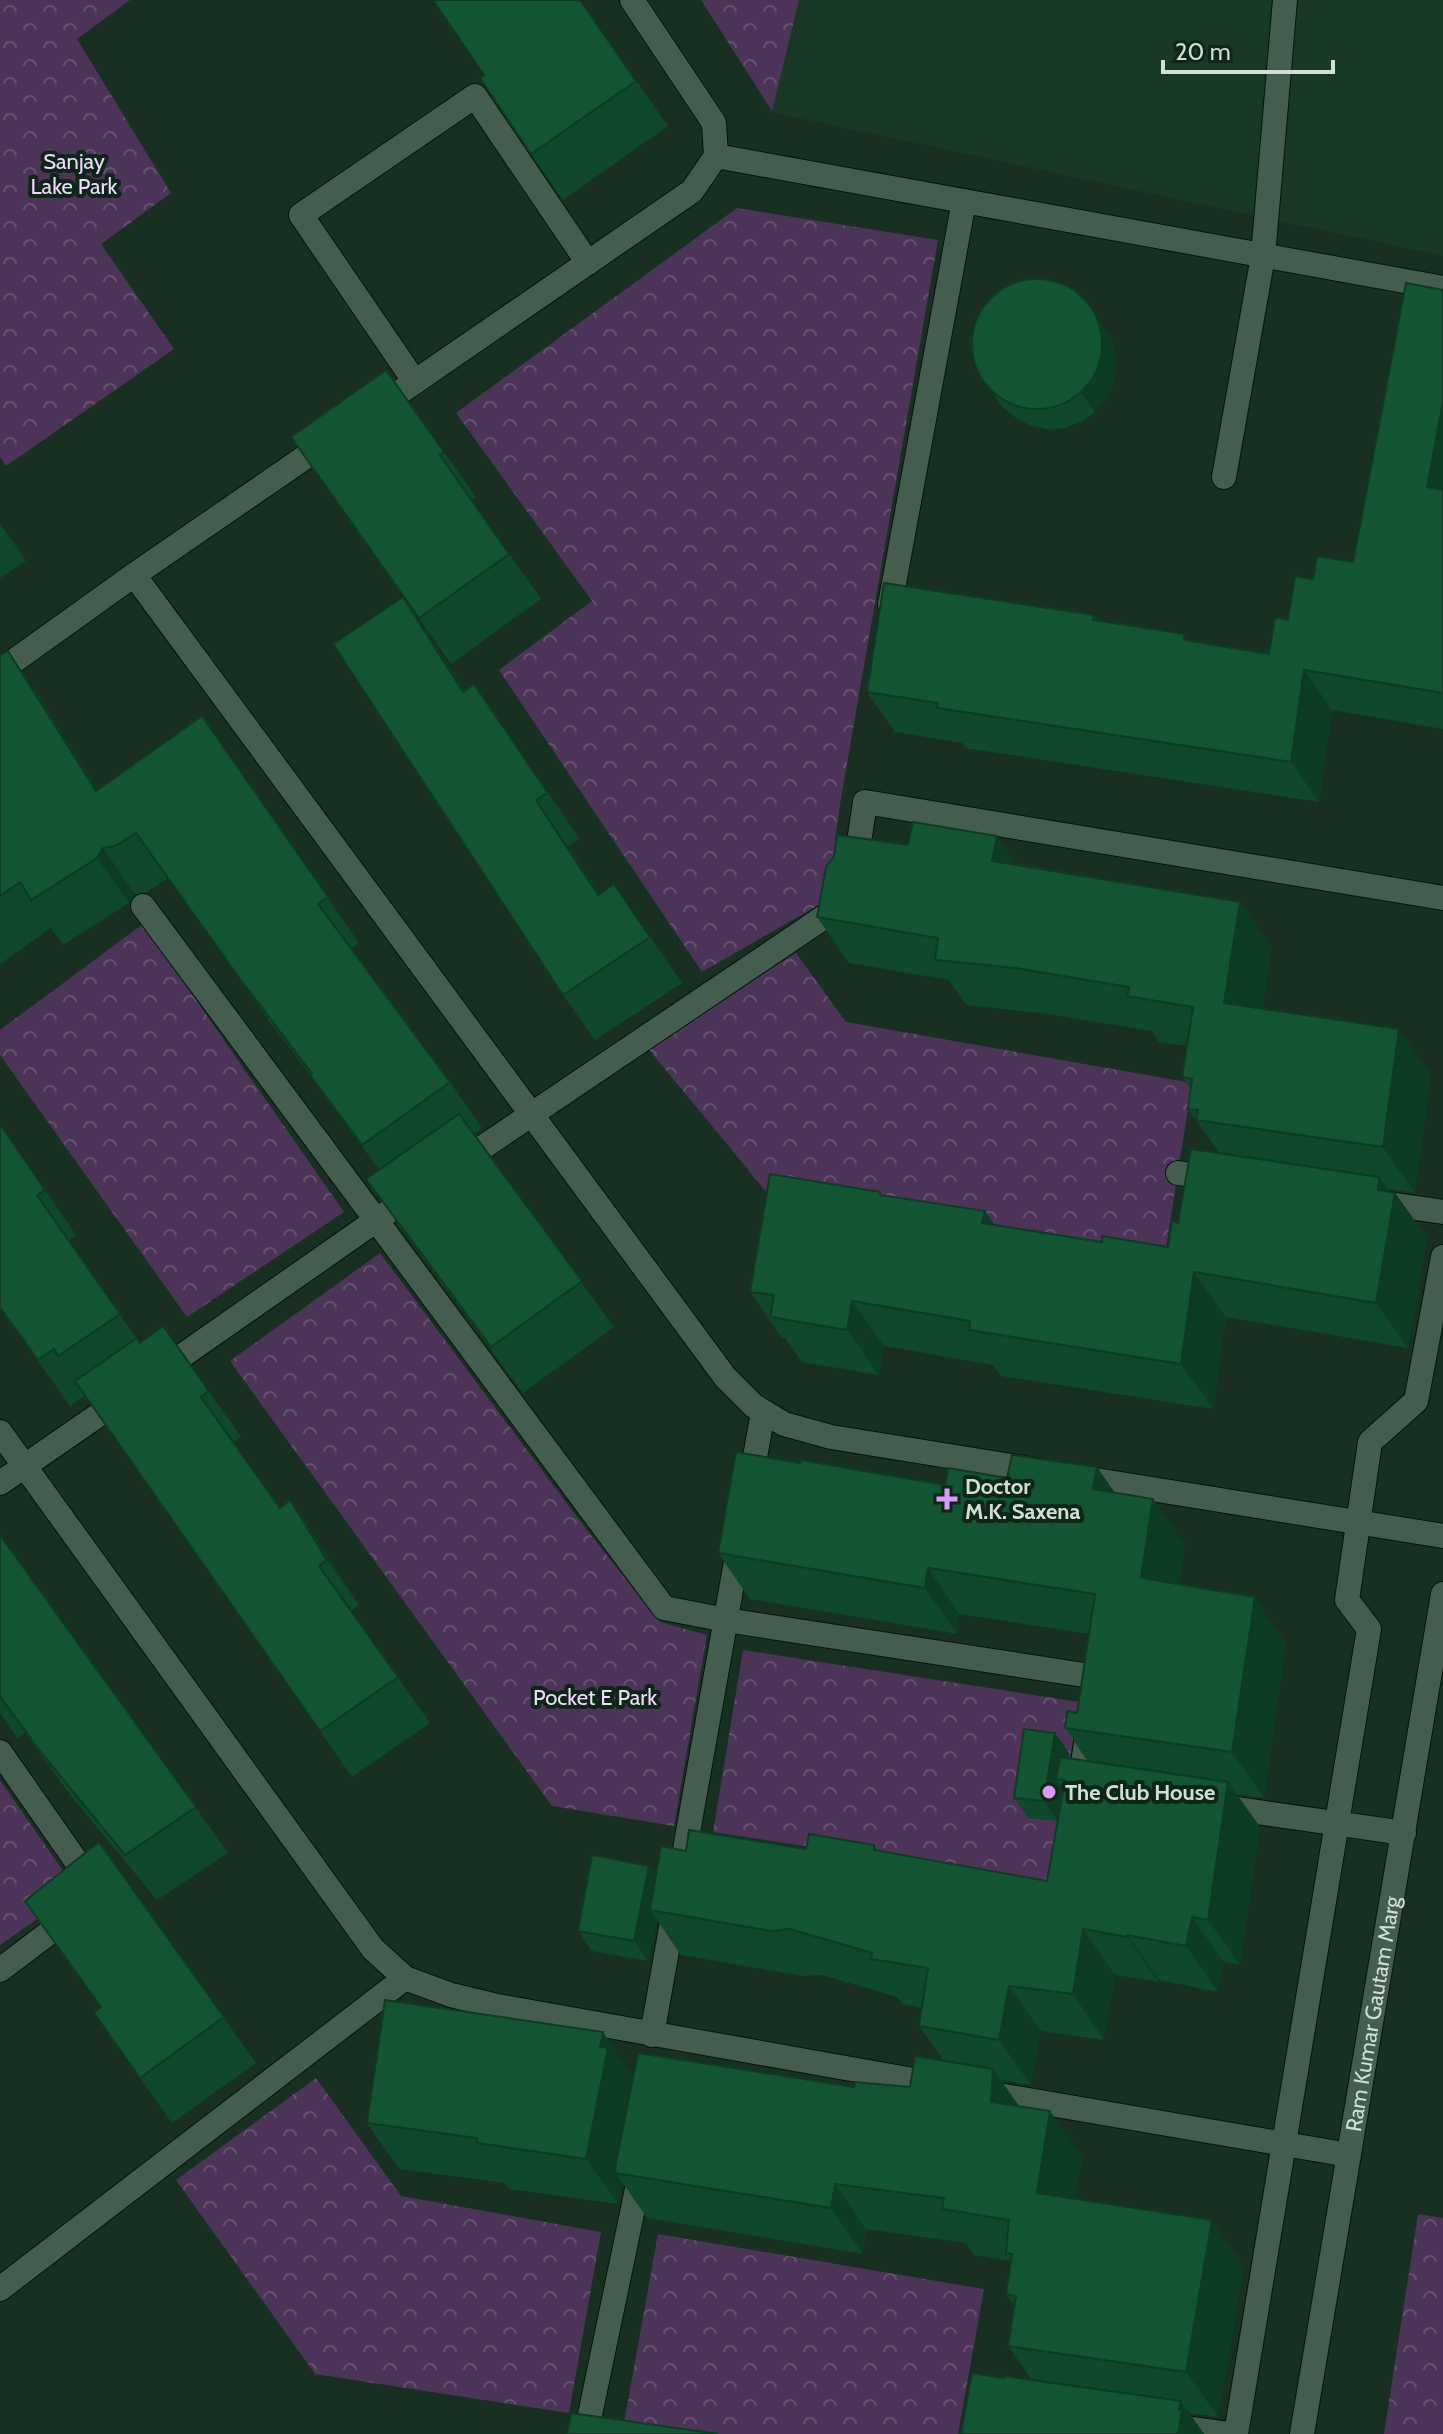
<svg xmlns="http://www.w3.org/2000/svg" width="1443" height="2434" viewBox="0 0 1443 2434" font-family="Cabin,sans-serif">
  <defs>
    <pattern id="park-crowns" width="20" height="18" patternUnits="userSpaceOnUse" patternTransform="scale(2)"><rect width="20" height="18" fill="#4c3458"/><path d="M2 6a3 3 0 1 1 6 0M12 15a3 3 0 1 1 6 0" fill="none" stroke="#65516f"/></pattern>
  </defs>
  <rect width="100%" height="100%" fill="#182f21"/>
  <path fill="#1a3826" d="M798,0H1443V256L770,112Z"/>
  <g fill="url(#park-crowns)">
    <path d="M0,0H130L77,39L171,193L101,244L174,349L6,466L0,457Z"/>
    <path d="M701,0H799L772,111Z"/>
    <path d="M737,208L938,240L840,804L827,900L702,972L499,670L592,601L456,413Z"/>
    <path d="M143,924L344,1212L187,1317L0,1055V1030Z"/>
    <path d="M796,953L846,1022L1192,1083L1164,1260L773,1200L646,1046Z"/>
    <path d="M380,1253L586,1529L660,1622L707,1635L674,1826L552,1806L230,1361Z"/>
    <path d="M743,1650L1079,1702L1050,1884L713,1832Z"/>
    <path d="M0,1780L77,1891L0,1945Z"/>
    <path d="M316,2078L401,2196L601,2232L569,2413L315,2374L176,2180Z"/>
    <path d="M1418,2214L1443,2218V2434H1384Z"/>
    <path d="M658,2234L984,2289L958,2434H622Z"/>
  </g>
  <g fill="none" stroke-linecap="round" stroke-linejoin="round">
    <g stroke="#02170b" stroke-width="26">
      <g id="minor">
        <path d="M716,156L1443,288"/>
        <path d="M415,382L301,215L475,96L588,263"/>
        <path d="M374,410L692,191L716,156L714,123L632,0"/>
        <path d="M1224,477L1263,256L1285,0"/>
        <path d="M134,575L725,1377L754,1406L784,1424L831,1437L1041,1471"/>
        <path d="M890,605L964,201"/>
        <path d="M0,671L134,575L330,440"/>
        <path d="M855,869L865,802L1443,898"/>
        <path d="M143,906L664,1608L726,1620L1097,1677L1078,1793"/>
        <path d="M458,1164L845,903"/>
        <path d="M1178,1173L1219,1179"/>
        <path d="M1375,1202L1443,1212"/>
        <path d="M159,1372L388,1212"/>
        <path d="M0,1432L373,1949L405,1978L451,1995L497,2006L941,2085"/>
        <path d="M1077,1477L1443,1536"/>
        <path d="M0,1483L126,1396"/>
        <path d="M750,1485L763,1412"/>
        <path d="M0,1752L95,1888"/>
        <path d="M1216,1806L1404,1833"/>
        <path d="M0,1970L74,1914"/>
        <path d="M652,2035L739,1545"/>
        <path d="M981,2092L1349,2155"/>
        <path d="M0,2289L405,1978"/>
        <path d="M1170,2426L1228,2434"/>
        <path d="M586,2434L641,2170"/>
        <path d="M1236,2434L1369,1629L1347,1600L1370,1442L1416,1401L1443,1257"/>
        <path id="s1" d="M1302,2434L1443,1594"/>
      </g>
    </g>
    <use href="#minor" stroke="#455d4e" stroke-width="24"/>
  </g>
  <g fill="#10482c">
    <path d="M580,0L668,126L563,200L531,154Z"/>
    <path d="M1443,290V729L1332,710L1319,802L965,748L962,743L895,732L867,692L1094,615L1098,621L1190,641L1269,654L1313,579L1353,562Z"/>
    <path d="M1109,334L1115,350L1116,367L1113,384L1106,399L1095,412L1081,422L1065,428L1050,430L1031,426L1016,418L1003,408L978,372Z"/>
    <path d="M386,370L476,497L472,501L541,599L451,664L291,437Z"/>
    <path d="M0,522L26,561L0,578Z"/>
    <path d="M434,643L465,691L474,684L580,839L568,846L600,894L646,929L682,983L595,1040L563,995Z"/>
    <path d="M8,651L39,696L98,789L202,716L359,943L351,949L450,1082L482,1128L474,1134L614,1327L523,1393L398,1224L366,1179L379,1170L311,1076L269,1021L168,878L147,892L135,894L129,903L63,945L51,928L0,964V655Z"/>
    <path d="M908,845L1240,902L1272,948L1262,1009L1431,1074L1415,1193L1388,1189L1390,1192L1395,1193L1427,1238L1408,1348L1226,1317L1213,1409L1001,1376L993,1365L884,1346L879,1375L802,1362L785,1338H782L750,1292L882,1195L994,1224L1102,1242L1168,1247L1178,1223L1219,1153L1188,1109L1191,1089L1182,1077L1187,1046L1159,1042L1152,1031L1048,1014L966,1005L949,980L849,963L817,917Z"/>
    <path d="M33,1171L76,1235L68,1241L140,1343L163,1326L241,1437L233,1442L280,1508L290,1500L321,1545L359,1605L351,1611L430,1723L352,1777L85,1395L70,1406L0,1308Z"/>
    <path d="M800,1463L945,1485L1097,1467L1114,1493L1185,1544L1179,1585L1286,1643L1264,1798L1236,1794L1260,1827L1240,1965L1224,1962L1218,1992L1159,1980V1982L1115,1975L1104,2040L1041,2031L1031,2085L1001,2080L1019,2106L1050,2111L1082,2157L1075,2199L1244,2266L1218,2417L1189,2413L1204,2434L1004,2378L1032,2380L1008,2346L1014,2306L1006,2294L1011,2261L974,2255L966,2243L866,2229L863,2254L647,2218L622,2182L618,2204L509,2189L505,2183L399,2169L367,2123L633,2076L854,2087H910L944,2061L919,2026L922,2008L903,2004L897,1997L822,1975L803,1976L681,1955L657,1920L648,1961L592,1951L578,1931L649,1866L656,1875L686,1851L806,1849L874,1845L878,1850L1047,1881L1058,1821L1028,1818L1014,1798L1055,1733L1069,1753V1759L1088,1762L1065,1728L1077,1713L1089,1634L959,1614L957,1634L750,1599L718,1553Z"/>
    <path d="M0,1535L228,1853L157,1900L71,1796L25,1733L18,1739L0,1713Z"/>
    <path d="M99,1842L256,2063L172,2123L94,2013L101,2008L25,1901Z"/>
  </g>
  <g fill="#0d3b24">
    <path d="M1095,313L1109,334L1115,350L1116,367L1113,384L1106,399L1095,412L1081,392Z"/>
    <path d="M1443,402V510L1427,487Z"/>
    <path d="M0,522L26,561L0,524Z"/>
    <path d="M403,597L434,643L495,738L463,692Z"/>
    <path d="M8,651L39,696L128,836L96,791Z"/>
    <path d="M1304,670L1332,710L1319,802L1291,762Z"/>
    <path d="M474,684L506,730L580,839L548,793Z"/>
    <path d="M536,800L568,846L630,940L598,895Z"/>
    <path d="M997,836L1029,882L992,861Z"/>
    <path d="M103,848L135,894L129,903L97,858Z"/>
    <path d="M614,884L646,929L682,983L650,937Z"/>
    <path d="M1240,902L1272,948L1256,1049L1224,1003Z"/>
    <path d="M1399,1029L1431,1074L1415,1193L1383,1147Z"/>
    <path d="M1,1125L33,1171L76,1235L45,1190Z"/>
    <path d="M1379,1177L1394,1198L1395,1193L1427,1238L1408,1348L1376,1303L1378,1190Z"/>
    <path d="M985,1211L1017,1257L982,1223Z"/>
    <path d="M1194,1272L1226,1317L1213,1409L1181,1364Z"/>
    <path d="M852,1301L884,1346L879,1375L847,1330Z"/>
    <path d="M1097,1467L1129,1513L1093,1489Z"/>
    <path d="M1153,1499L1185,1544L1173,1624L1141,1578Z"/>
    <path d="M290,1500L321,1545L359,1605L327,1560Z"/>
    <path d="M928,1568L959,1614L957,1634L925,1588Z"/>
    <path d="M1255,1597L1286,1643L1264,1798L1232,1752Z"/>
    <path d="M1055,1733L1069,1753L1065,1780L1056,1779L1064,1790L1058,1821L1044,1801Z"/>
    <path d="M1228,1782L1260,1827L1240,1965L1208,1920Z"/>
    <path d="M649,1866L663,1886L650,1910L657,1920L648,1961L634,1941Z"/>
    <path d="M1192,1917L1224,1962L1218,1992L1186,1946Z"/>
    <path d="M1083,1929L1115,1975L1104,2040L1073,1994Z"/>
    <path d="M1127,1935L1159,1980V1982L1127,1937Z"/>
    <path d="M1009,1986L1041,2031L1031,2085L999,2040Z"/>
    <path d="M603,2032L634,2077L615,2173L622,2182L618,2204L586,2159Z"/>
    <path d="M993,2069L1025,2115L991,2102Z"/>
    <path d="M1050,2111L1082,2157L1069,2239L1037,2193Z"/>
    <path d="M835,2184L866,2229L863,2254L831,2208Z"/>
    <path d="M1212,2220L1244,2266L1218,2417L1186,2372Z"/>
    <path d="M1181,2401L1204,2434H1178Z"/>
  </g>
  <g fill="#135433" stroke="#0d3b24" stroke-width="2">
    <path d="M433,0H580L636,81L531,154L480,78L484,75Z"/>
    <circle cx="1037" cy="344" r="65"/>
    <path d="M1406,283L1443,290V402L1427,487L1443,490V693L1304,670L1291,762L937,708L938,703L867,692L884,583L1094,615L1093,620L1185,634L1184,640L1269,654L1275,618L1288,620L1295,576L1313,579L1317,556L1353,562Z"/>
    <path d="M386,370L444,452L440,455L509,554L419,618L291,437Z"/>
    <path d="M403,597L463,692L474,684L548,793L536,800L598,895L614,884L650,937L563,995L333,644Z"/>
    <path d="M8,651L96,791L202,716L328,897L318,904L450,1082L362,1145L310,1075L312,1074L238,976L136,833L115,846L103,848L97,858L31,900L20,882L0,896V655Z"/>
    <path d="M913,822L997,836L992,861L1240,902L1224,1003L1399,1029L1383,1147L1196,1120L1198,1110L1188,1109L1192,1079L1182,1077L1193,1007L1127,996L1129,987L1016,968L935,960L938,938L817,917L826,867L834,856L837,835L908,845Z"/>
    <path d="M459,1114L582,1281L491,1347L366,1179Z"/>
    <path d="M0,1124L45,1190L37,1195L120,1314L58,1356L54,1349L38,1360L0,1307Z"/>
    <path d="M1191,1149L1379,1177L1378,1190L1395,1193L1376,1303L1194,1272L1181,1364L969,1330L970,1321L852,1301L847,1330L770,1317L774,1295L750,1292L770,1174L880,1192V1195L985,1211L982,1223L1102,1242V1236L1168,1247L1172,1221L1178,1223Z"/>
    <path d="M163,1326L209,1391L201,1397L280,1508L290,1500L327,1560L319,1566L398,1677L320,1731L75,1381L137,1338L140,1343Z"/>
    <path d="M736,1452L800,1463L801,1460L945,1485L948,1468L1007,1478L1012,1455L1097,1467L1093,1489L1153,1499L1141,1578L1255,1597L1232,1752L1065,1728L1067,1711L1077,1713L1095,1594L928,1568L925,1588L718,1553Z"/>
    <path d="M0,1535L196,1807L125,1855L39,1750L0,1696Z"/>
    <path d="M1024,1729L1055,1733L1044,1801L1014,1798Z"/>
    <path d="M1060,1757L1228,1782L1208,1920L1192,1917L1186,1946L1127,1935V1937L1083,1929L1073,1994L1009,1986L999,2040L919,2026L928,1968L871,1959L872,1953L790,1929L771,1931L650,1910L661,1846L686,1851L689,1830L806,1849L809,1834L874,1845V1850L1047,1881L1065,1780L1056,1779Z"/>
    <path d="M99,1842L224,2017L140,2078L94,2013L101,2007L25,1901Z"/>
    <path d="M592,1855L649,1866L634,1941L578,1931Z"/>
    <path d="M385,2000L603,2032L600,2047L608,2048L586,2159L477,2143V2138L367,2123Z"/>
    <path d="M638,2053L854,2087L855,2082L910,2087L915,2056L993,2069L991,2102L1050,2111L1037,2193L1212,2220L1186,2372L1008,2346L1016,2296L1006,2294L1012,2254L1006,2253L1009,2220L942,2209L944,2198L835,2184L831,2208L615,2173L616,2163Z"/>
    <path d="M972,2373L1004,2378V2376L1181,2401L1179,2410H1182L1178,2434H961Z"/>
    <path d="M571,2413L718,2434H567Z"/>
  </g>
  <g fill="#d99af7" stroke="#0e2518" stroke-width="3">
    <path d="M943 1487h8v8h8v8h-8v8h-8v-8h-8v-8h8z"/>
    <circle cx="1049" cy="1792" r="8"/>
  </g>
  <g text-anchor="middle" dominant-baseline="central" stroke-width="8" stroke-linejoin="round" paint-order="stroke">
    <g font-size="22" fill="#f1d9fd" stroke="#0e2518">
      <text x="74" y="161">Sanjay<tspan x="74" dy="25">Lake Park</tspan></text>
      <text x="595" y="1697">Pocket E Park</text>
    </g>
    <g font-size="22" font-weight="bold" fill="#d0ded5" stroke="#0e2518" text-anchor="start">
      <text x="965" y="1486">Doctor<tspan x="965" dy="25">M.K. Saxena</tspan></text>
      <text x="1065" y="1792">The Club House</text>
    </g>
    <g font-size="22" fill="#d0ded5" stroke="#0e2518">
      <text stroke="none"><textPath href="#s1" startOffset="426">Ram Kumar Gautam Marg</textPath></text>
    </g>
  </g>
  <path d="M1163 60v12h170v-12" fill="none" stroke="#d0ded5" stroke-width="4"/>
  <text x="1175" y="60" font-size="24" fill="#d0ded5" stroke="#0e2518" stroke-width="6" paint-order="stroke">20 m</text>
</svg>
